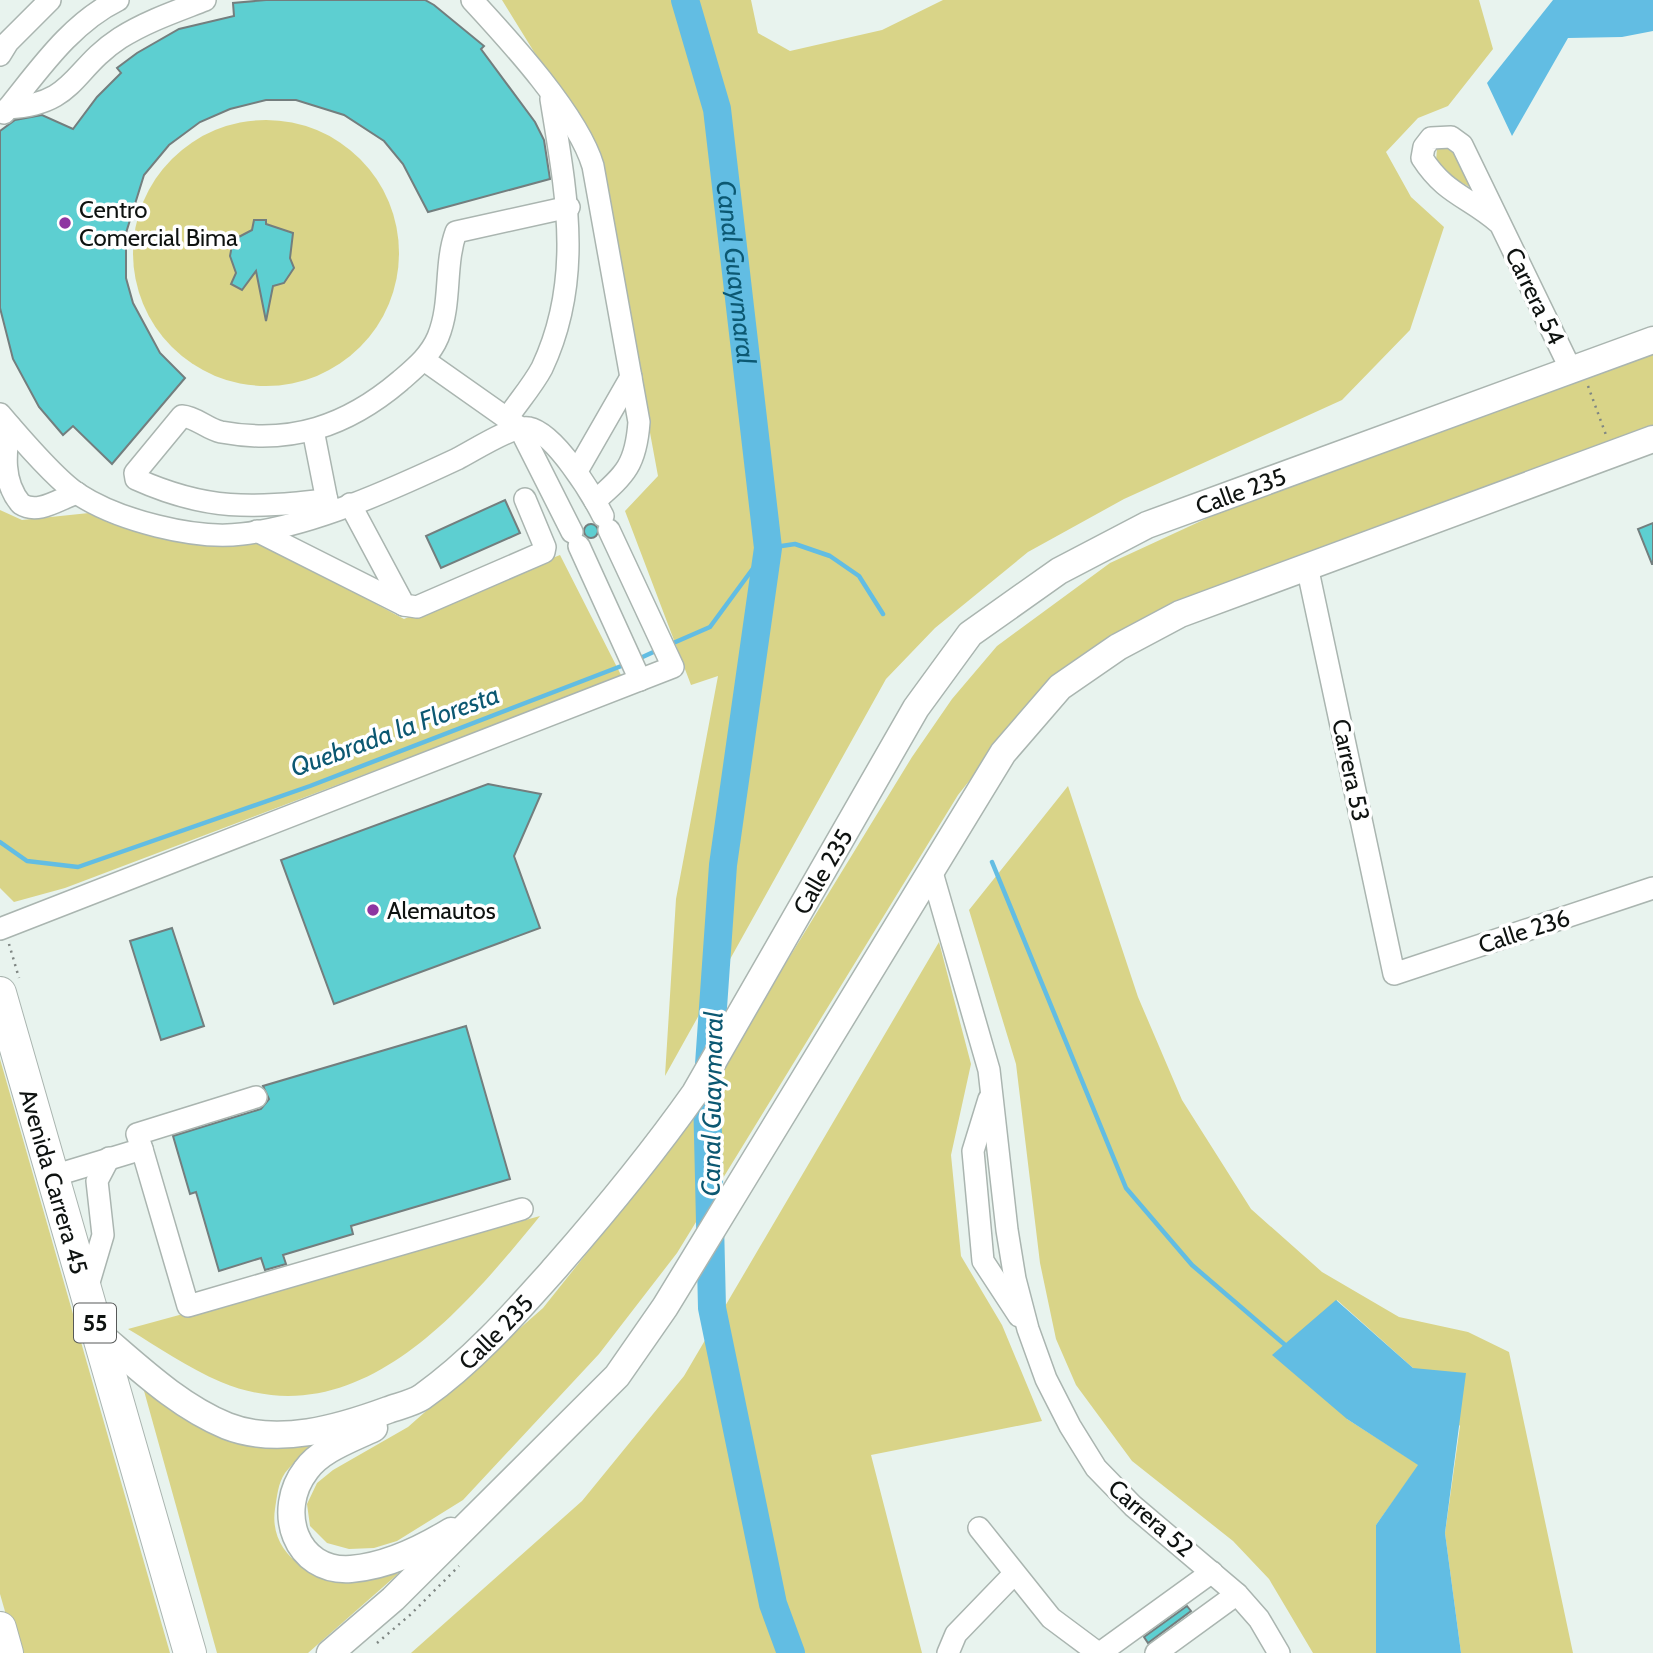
<svg xmlns="http://www.w3.org/2000/svg" width="1653" height="1653" viewBox="0 0 1653 1653" font-family="Cabin,sans-serif">
  <rect width="100%" height="100%" fill="#e8f3ee"/>
  <g fill="#d9d488">
    <path d="M502,0H751L758,33L790,51L882,30L943,0H1479L1493,49L1448,106L1418,118L1386,152L1411,197L1444,227L1410,330L1342,400L1124,499L1028,552L935,628L886,679L665,1076L676,899L718,676L691,685L625,511L658,476L599,157Z"/>
    <circle cx="266" cy="253" r="133"/>
    <path d="M1447,147L1454,151L1478,192L1447,174L1436,162L1437,148Z"/>
    <path d="M1653,351V427L1046,684L958,795L677,1253L599,1354L463,1500L397,1541L374,1548L349,1549L327,1543L310,1526L307,1504L317,1483L333,1470L408,1427L543,1308L634,1194L697,1108L912,757L952,699L997,646L1110,563L1240,503Z"/>
    <path d="M0,510L22,520L89,513L160,533L247,540L266,545L404,619L560,555L622,677L65,888L14,902L0,888Z"/>
    <path d="M1068,786L1138,997L1182,1100L1251,1209L1322,1272L1399,1317L1468,1332L1509,1352L1573,1653H1461L1445,1533L1460,1426L1413,1368L1337,1300L1347,1419L1419,1465L1376,1525V1653H1313L1269,1579L1233,1541L1132,1461L1076,1385L1056,1339L1040,1263L1016,1064L969,910Z"/>
    <path d="M939,942L971,1064L951,1155L961,1256L1002,1325L1042,1421L871,1455L922,1653H411L582,1501L684,1376Z"/>
    <path d="M0,1059L170,1653H17L0,1594Z"/>
    <path d="M540,1216C464,1309 358,1439 221,1382C188,1368 158,1347 128,1329Z"/>
    <path d="M141,1380L167,1403L328,1439C313,1449 296,1458 285,1473C278,1483 277,1497 275,1509C268,1555 315,1583 356,1581C371,1581 385,1576 399,1573L308,1653H217Z"/>
  </g>
  <g fill="#62bde3">
    <path d="M1553,0H1653V31L1622,37L1568,38L1512,136L1487,83Z"/>
    <path d="M1336,1300L1413,1368L1466,1373L1445,1533L1461,1653H1376V1525L1418,1465L1347,1419L1272,1355Z"/>
  </g>
  <g fill="none" stroke-linecap="round" stroke-linejoin="round">
    <g stroke="#62bde3" stroke-width="4.5">
      <path d="M671,644L710,627L768,548L795,544L830,556L859,576L883,614"/>
      <path d="M636,660L660,649"/>
      <path d="M0,842L27,861L78,867L310,786L624,665"/>
      <path d="M992,862L1126,1188L1192,1265L1284,1344"/>
    </g>
    <path stroke="#62bde3" stroke-width="28" id="s1" d="M685,0L717,109L768,548L723,865L707,1093L712,1308L773,1604L791,1653"/>
  </g>
  <g fill="#5dcfd1" stroke="#737e7e" stroke-width="2">
    <path d="M266,0H425L434,5L484,46L481,49L535,122L544,140L550,179L428,212L403,164L384,141L344,115L296,100H266L230,109L200,122L169,145L144,175L126,233V278L133,303L160,353L185,378L112,464L73,426L63,435L39,407L13,359L0,308V131L15,120L42,115L73,129L97,97L121,73L117,68L137,53L179,29L234,16L233,3Z"/>
    <path d="M254,220H266V224L293,233L290,258L294,268L284,283L273,286L266,321L256,271L242,290L231,284L236,273L230,256L233,240L252,230Z"/>
    <path d="M505,500L520,533L441,568L426,536Z"/>
    <path d="M1653,523V564H1652L1638,529Z"/>
    <circle cx="591" cy="531" r="7"/>
    <path d="M488,784L541,794L514,856L540,928L334,1004L281,860Z"/>
    <path d="M172,928L204,1026L161,1040L130,941Z"/>
    <path d="M466,1026L510,1179L351,1226L353,1234L283,1255L286,1264L265,1270L261,1258L219,1271L196,1192L190,1194L173,1136L261,1109L269,1099L263,1086Z"/>
    <path d="M1187,1606L1191,1611L1148,1643L1144,1637Z"/>
  </g>
  <g fill="none" stroke-linecap="round" stroke-linejoin="round">
    <g stroke="#aab5b0" stroke-width="24">
      <g id="minor">
        <path d="M472,0C509,40 578,115 593,166L639,422C636,464 626,474 595,501"/>
        <path d="M0,55L8,42L50,0"/>
        <path d="M8,108C76,104 71,70 120,38C147,21 177,11 205,0"/>
        <path d="M4,113C37,73 69,24 118,0"/>
        <path d="M1499,223C1468,196 1446,195 1422,158L1424,147L1431,138L1451,137L1462,145L1571,370"/>
        <path d="M424,360L519,427L572,532"/>
        <path d="M0,414C17,434 58,481 78,494C118,520 194,540 242,534C312,526 393,489 457,459C473,451 514,424 529,428C555,433 592,494 603,516"/>
        <path d="M508,417C519,401 533,385 542,368C584,279 566,192 551,99"/>
        <path d="M10,426C5,452 2,482 21,504C38,515 59,499 77,493"/>
        <path d="M313,430L329,511"/>
        <path d="M577,471L631,377"/>
        <path d="M327,500C251,508 207,511 136,479L135,473L182,416C196,417 207,429 221,432C291,445 347,426 400,381C415,368 430,356 438,337C452,303 444,265 456,232L569,207"/>
        <path d="M350,504L404,605L417,607L544,552L545,547L525,499"/>
        <path d="M257,531L404,605"/>
        <path d="M579,546L640,680"/>
        <path d="M1307,566L1394,974L1653,888"/>
        <path d="M931,869L989,1070L1007,1230L1015,1279L1028,1329L1046,1379L1070,1426L1096,1468L1133,1506L1237,1594L1259,1619L1279,1653"/>
        <path d="M0,929L673,667L609,530"/>
        <path d="M989,1099L973,1151L983,1261L1019,1316"/>
        <path d="M142,1149L188,1306L522,1209"/>
        <path d="M53,1176L142,1149L137,1134L256,1097"/>
        <path d="M87,1289L103,1235L97,1181L109,1158"/>
        <path d="M979,1528L1051,1618L1098,1653"/>
        <path d="M948,1653L956,1634L1013,1575"/>
        <path d="M1100,1653L1212,1572"/>
        <path d="M1156,1653L1237,1594"/>
      </g>
    </g>
    <g stroke="#aab5b0" stroke-width="29">
      <g id="major">
        <path id="s2" d="M98,1333C138,1367 178,1406 227,1426C278,1446 339,1428 388,1410C399,1406 413,1403 422,1397C473,1361 515,1313 556,1267C605,1211 652,1154 695,1093L916,708L970,634L1059,571L1147,525L1653,340"/>
        <path d="M374,1428C352,1439 321,1449 306,1470C275,1510 295,1573 351,1569C387,1566 420,1550 451,1531"/>
        <path d="M330,1653L393,1599L617,1376L665,1307L1003,753L1060,687L1118,647L1180,614L1653,439"/>
      </g>
    </g>
    <g stroke="#aab5b0" stroke-width="34">
      <g id="highway">
        <path id="s3" d="M0,993L190,1653"/>
        <path d="M0,1628L7,1653"/>
      </g>
    </g>
    <g stroke="#7f8683" stroke-width="2.5" stroke-dasharray="2 5" stroke-linecap="butt">
      <path d="M1588,386L1606,435"/>
      <path d="M9,944L19,978"/>
      <path d="M377,1643L410,1615L459,1566"/>
    </g>
    <use href="#minor" stroke="#fff" stroke-width="21"/>
    <use href="#major" stroke="#fff" stroke-width="26"/>
    <use href="#highway" stroke="#fff" stroke-width="32"/>
  </g>
  <g fill="#8e35a1" stroke="#fff" stroke-width="2.5">
    <circle cx="65" cy="223" r="7"/>
    <circle cx="373" cy="910" r="7"/>
  </g>
  <g text-anchor="middle" dominant-baseline="central" stroke-width="7" stroke-linejoin="round" paint-order="stroke">
    <rect fill="#fff" stroke="#565958" stroke-width="2" x="74" y="1303.5" width="42" height="39" rx="5"/>
    <g font-size="23" font-weight="bold" fill="#0e1210">
      <text x="95" y="1323">55</text>
    </g>
    <g font-size="24" fill="#0e1210" stroke="#fff" text-anchor="start">
      <text x="79" y="209">Centro<tspan x="79" dy="28">Comercial Bima</tspan></text>
      <text x="387" y="910">Alemautos</text>
    </g>
    <g font-size="24" fill="#0e1210" stroke="#fff">
      <text transform="translate(1535 296) rotate(64)">Carrera 54</text>
      <text stroke="none"><textPath href="#s2" startOffset="1615">Calle 235</textPath></text>
      <text transform="translate(1351 770) rotate(78)">Carrera 53</text>
      <text stroke="none"><textPath href="#s2" startOffset="1027">Calle 235</textPath></text>
      <text transform="translate(1524 931) rotate(-18)">Calle 236</text>
      <text stroke="none"><textPath href="#s3" startOffset="196">Avenida Carrera 45</textPath></text>
      <text stroke="none"><textPath href="#s2" startOffset="460">Calle 235</textPath></text>
      <text transform="translate(1151 1518) rotate(41)">Carrera 52</text>
    </g>
    <g font-size="26" font-style="italic" fill="#0c5872" stroke="#fff">
      <text stroke="none"><textPath href="#s1" startOffset="278">Canal Guaymaral</textPath></text>
      <text transform="translate(395 731) rotate(-20)">Quebrada la Floresta</text>
      <text transform="translate(712 1104) rotate(-89)">Canal Guaymaral</text>
    </g>
  </g>
</svg>
